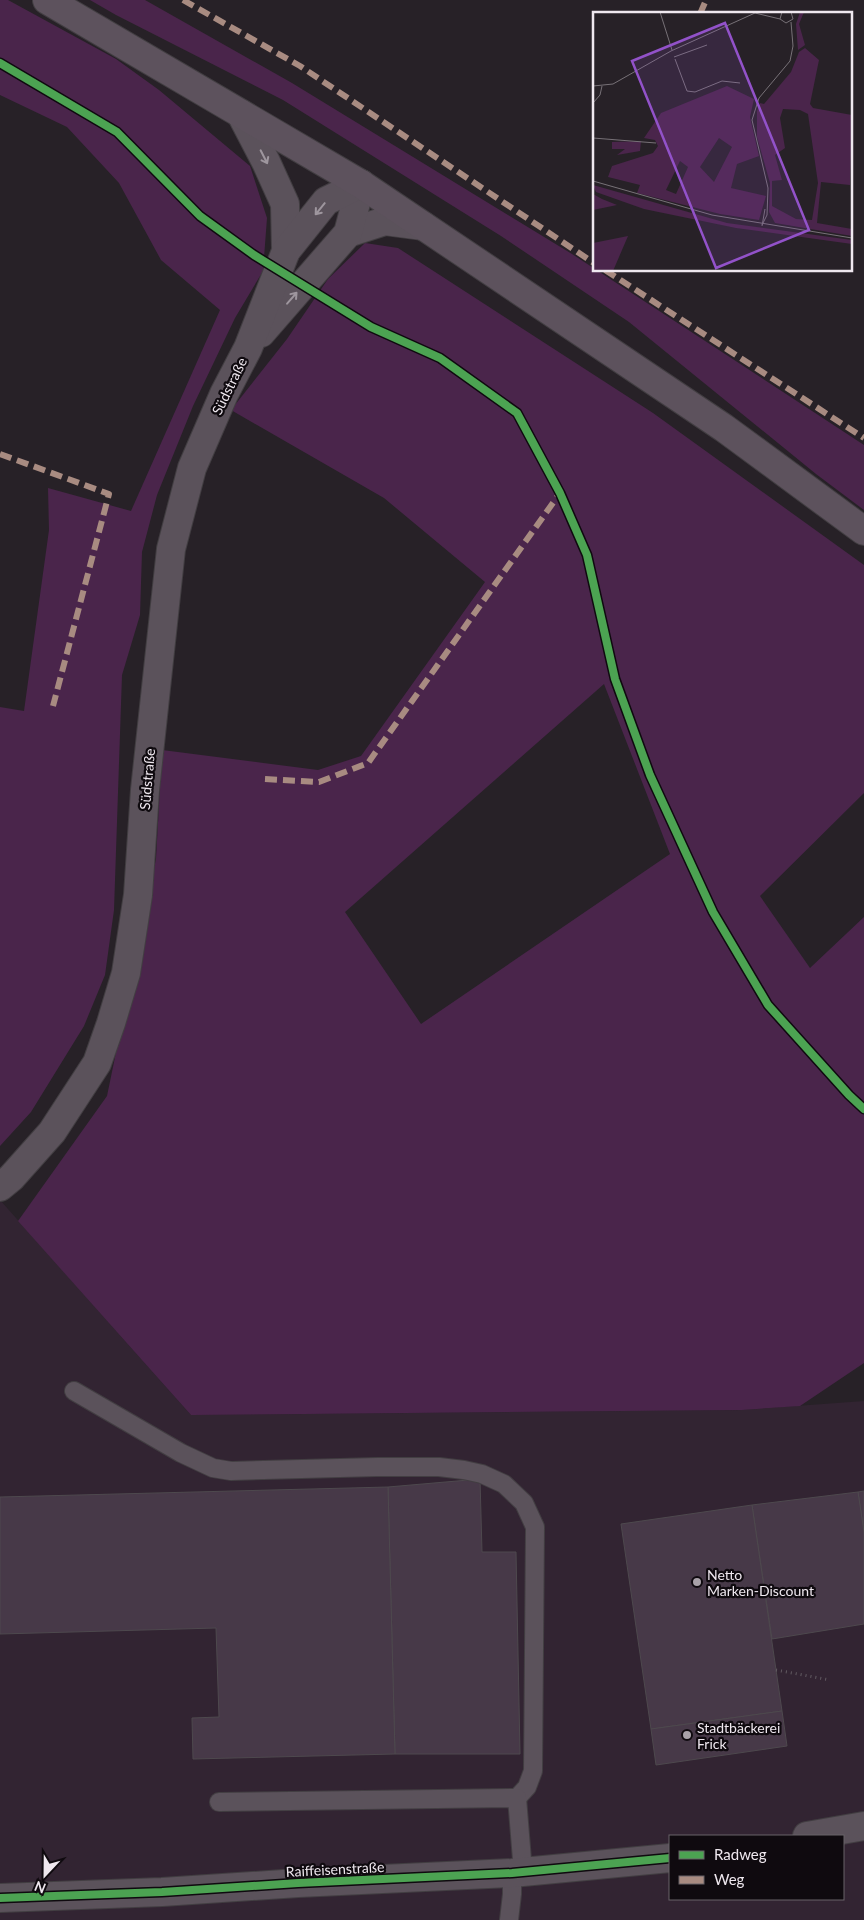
<svg xmlns="http://www.w3.org/2000/svg" width="864" height="1920" viewBox="0 0 864 1920" font-family="Lato,sans-serif">
  <rect width="100%" height="100%" fill="#272127"/>
  <path fill="#322432" fill-rule="evenodd" d="M0,1200L191,1415L742,1410L864,1401V1920H0ZM670,1836H843V1899H670Z"/>
  <g fill="#4a254b" fill-rule="evenodd">
    <path d="M0,0H8L116,59L159,90L250,166L267,218L263,271L235,318L193,406L157,495L142,552L140,615L122,675L114,910L105,975L84,1026L31,1112L0,1146V707L24,711L49,530L48,488L131,511L220,310L161,260L119,183L67,127L0,95Z"/>
    <path d="M90,0H145L292,83L572,254L864,445V510L816,474L629,322L501,236L283,100L116,15Z"/>
    <path d="M365,243L398,248L653,413L864,565V793L760,896L810,968L864,917V1363L800,1406L742,1410L191,1415L18,1221L107,1096L156,859L162,750L318,770L361,756L485,582L384,498L231,410L287,339L328,279ZM604,684L670,854L421,1024L345,912Z"/>
  </g>
  <g fill="#473948" stroke="#4e494e">
    <path d="M480,1479L482,1552H516L520,1754H395L388,1487Z"/>
    <path d="M388,1487L395,1754L193,1759L192,1718L219,1717L216,1628L0,1634V1497Z"/>
    <path d="M864,1491V1532L858,1492Z"/>
    <path d="M858,1492L864,1532V1624L772,1639L752,1505Z"/>
    <path d="M752,1505L782,1711L651,1729L621,1524Z"/>
    <path d="M782,1711L787,1746L656,1765L651,1729Z"/>
  </g>
  <g fill="none" stroke-linecap="round" stroke-linejoin="round">
    <g stroke="#423e42" stroke-width="20">
      <g id="lane">
        <path d="M74,1391L181,1453L213,1468L231,1471L377,1467H439L464,1470L482,1474L504,1484L524,1503L535,1527L533,1771L527,1787L517,1798"/>
        <path d="M219,1802L517,1798L523,1872"/>
        <path d="M509,1920L512,1894V1873"/>
      </g>
    </g>
    <g stroke="#423e42" stroke-width="30">
      <g id="street">
        <path d="M241,114L266,162L285,204L286,251"/>
        <path d="M348,233L385,221L423,226"/>
        <path d="M261,333L348,233L361,184"/>
        <path d="M0,1187L11,1178L52,1132L97,1063L111,1023L126,973L138,895L145,790L171,549L192,468L224,394L248,348L286,251L326,201L361,184"/>
        <path d="M807,1836L864,1826"/>
        <path d="M0,1898L162,1892L298,1883L512,1873L670,1858"/>
      </g>
    </g>
    <g stroke="#423e42" stroke-width="30">
      <path id="secondary" d="M47,0L361,184L724,428L864,531"/>
    </g>
    <path stroke="#625b62" stroke-width="3" stroke-dasharray="1 4" stroke-linecap="butt" d="M776,1670L830,1680"/>
    <use href="#lane" stroke="#5b525b" stroke-width="18"/>
    <use href="#street" stroke="#5b525b" stroke-width="28"/>
    <use href="#secondary" stroke="#5d525d" stroke-width="28"/>
    <g stroke="#a88b81" stroke-width="6" stroke-dasharray="12 6" stroke-linecap="butt">
      <path d="M183,0L300,66L594,263"/>
      <path d="M700,14L706,0"/>
      <path d="M605,270L864,438"/>
      <path d="M0,454L109,494L53,706"/>
      <path d="M265,779L319,782L368,763L560,493"/>
    </g>
    <g stroke="#0f0a0f" stroke-width="11">
      <g id="cycleway">
        <path d="M0,63L117,132L200,216L254,255L371,327L440,358L517,413L560,493L587,555L615,679L650,775L713,912L768,1005L849,1095L864,1109"/>
        <path d="M0,1898L162,1892L298,1883L512,1873L670,1858"/>
      </g>
    </g>
    <use href="#cycleway" stroke="#4ca352" stroke-width="8"/>
  </g>
  <defs><path id="oneway-shaft" d="M-6 0H5M1.5-3L5.5 0L1.5 3" fill="none" stroke-width="1.6" stroke-linecap="round" stroke-linejoin="round" transform="scale(1.25)"/></defs>
  <g stroke="#9e969e">
    <use href="#oneway-shaft" transform="translate(264 157) rotate(63)"/>
    <use href="#oneway-shaft" transform="translate(320 209) rotate(129)"/>
    <use href="#oneway-shaft" transform="translate(292 298) rotate(-49)"/>
  </g>
  <g fill="#a9a2a9" stroke="#0f0a0f" stroke-width="2">
    <circle cx="697" cy="1582" r="5"/>
    <circle cx="687" cy="1735" r="5"/>
  </g>
  <g text-anchor="middle" dominant-baseline="central" stroke-width="4.5" stroke-linejoin="round" paint-order="stroke">
    <g font-size="14" fill="#efe8ef" stroke="#0f0a0f">
      <text transform="translate(229 386) rotate(-64)">Südstraße</text>
      <text transform="translate(147 779) rotate(-85)">Südstraße</text>
      <text transform="translate(335 1869) rotate(-3)">Raiffeisenstraße</text>
    </g>
    <g font-size="14" fill="#efe8ef" stroke="#0f0a0f" text-anchor="start">
      <text x="707" y="1574">Netto<tspan x="707" dy="16">Marken-Discount</tspan></text>
      <text x="697" y="1727">Stadtbäckerei<tspan x="697" dy="16">Frick</tspan></text>
    </g>
  </g>
  <g transform="translate(593 12)">
    <rect width="259" height="259" fill="#272127"/>
    <path d="M207,0H211L206,12L212,33L205,38L203,12ZM212,36L226,48L217,92L220,96L259,103L257,173L228,170L224,211L259,217V224L182,211L176,200L177,171L164,125V99L167,91L171,92L198,60L206,40ZM190,97L207,98L215,102L225,171L219,208L203,207L179,194V169L189,168L182,143L192,136L187,106ZM134,74L161,87L157,105L166,144L144,152L138,176L173,184L166,208L127,202L44,181L47,173L15,165L19,154L60,141L65,134L62,128L51,126L68,101ZM126,126L139,135L121,170L107,155ZM87,149L95,155L83,182L73,178ZM48,129L47,139L24,143L32,137H19V130ZM0,173L134,211L259,228V232L143,216L51,197L3,180ZM0,182L9,187L24,193L0,198ZM35,224L20,259H0V231Z" fill="#4a254b" fill-rule="evenodd"/>
    <path fill="none" stroke="#777177" stroke-width="1" d="M67,0L79,38M189,0L187,7L193,11L200,7L198,0M81,45L114,33M82,47L94,79L102,80L129,69L147,71M0,74L20,72L78,39L162,1L187,7M0,91L7,83L9,74M0,126L63,131M0,169L119,203L259,226M169,213L174,203L175,176L159,108L166,86L197,49L200,34L198,10M169,214L172,197"/>
    <path fill="#9252c9" fill-opacity="0.15" stroke="#9252c9" stroke-width="2.5" d="M132,11L216,218L123,256L39,49Z"/>
    <rect width="259" height="259" fill="none" stroke="#efe8ef" stroke-width="2.5"/>
  </g>
  <rect x="669" y="1835" width="175" height="65" fill="#0f0a0f" stroke="#696369"/>
  <rect x="679" y="1851" width="25" height="8" fill="#4ca352" stroke="#696369"/>
  <text x="714" y="1860" font-size="15" fill="#efe8ef">Radweg</text>
  <rect x="679" y="1876" width="25" height="8" fill="#a88b81" stroke="#696369"/>
  <text x="714" y="1885" font-size="15" fill="#efe8ef">Weg</text>
  <g transform="translate(45 1875) rotate(202)" stroke="#0f0a0f" stroke-width="4" paint-order="stroke">
  <path d="M0-4L9 19L0 12L-9 19Z" fill="#efe8ef"/>
  <text y="-8" font-size="14" font-weight="bold" text-anchor="middle" fill="#efe8ef">N</text>
  </g>
</svg>
